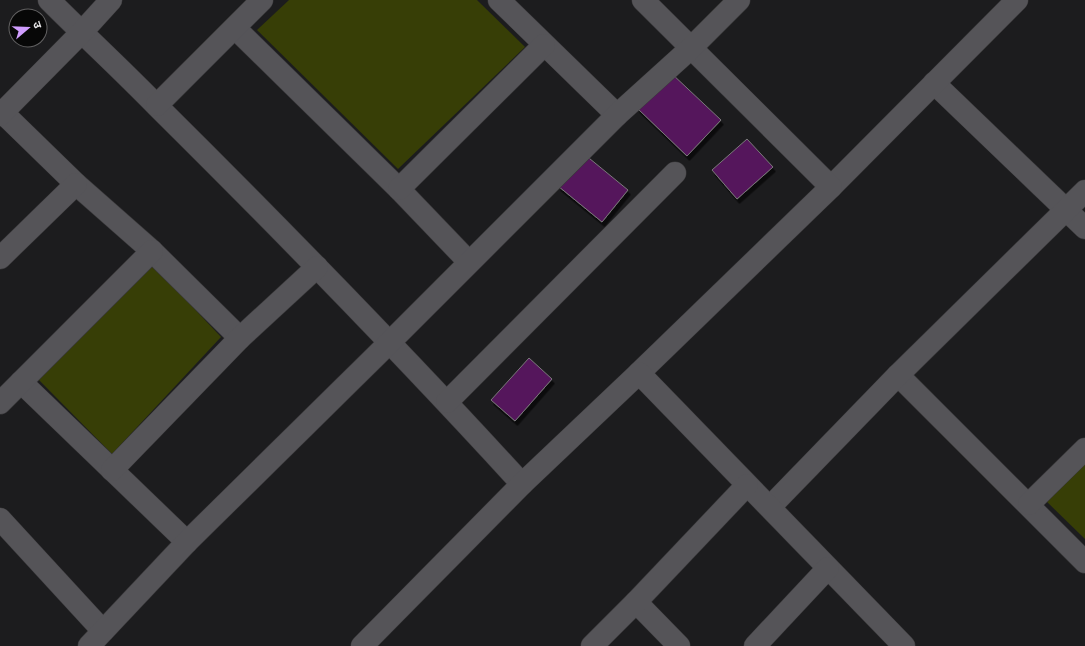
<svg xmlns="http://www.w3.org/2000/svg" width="1085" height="646" viewBox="0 0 1085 646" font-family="Overpass,'Noto Sans Devanagari',sans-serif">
  <defs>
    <filter id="shadow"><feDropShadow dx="2.5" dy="4.5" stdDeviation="0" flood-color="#0009"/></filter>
  </defs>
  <rect width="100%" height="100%" fill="#1c1c1e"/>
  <g fill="#373e06">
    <path d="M289,0H477L525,47L398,169L257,30Z"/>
    <path d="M152,264L221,337L112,454L38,379Z"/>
    <path d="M1085,457V539L1043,498Z"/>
  </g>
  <g fill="#55165b" stroke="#7b797b" filter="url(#shadow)">
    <path d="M671,73L721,120L687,156L637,108Z"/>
    <path d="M747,139L773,167L737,199L712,170Z"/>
    <path d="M584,154L628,190L602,222L558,186Z"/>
    <path d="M529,358L552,379L515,421L491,400Z"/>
  </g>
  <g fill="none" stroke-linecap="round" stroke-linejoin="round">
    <g stroke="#39383a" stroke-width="23">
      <g id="street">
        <path d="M49,0C85,36 122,70 158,107C282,230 404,355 522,484"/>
        <path d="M499,0L617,115"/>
        <path d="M235,28L399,189L469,262"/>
        <path d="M934,83L1085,228"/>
        <path d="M157,105L262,0"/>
        <path d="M2,112L76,184L152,251L240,338"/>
        <path d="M0,115L81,33L111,0"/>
        <path d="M831,187L1017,0"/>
        <path d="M399,189L544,45"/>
        <path d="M0,258L76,184"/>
        <path d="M639,373L831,187L643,0"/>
        <path d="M898,375L1085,562"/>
        <path d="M21,382L187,542"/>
        <path d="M447,402L675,173"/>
        <path d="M0,403L152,251"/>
        <path d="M112,470L240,338L317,267"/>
        <path d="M1029,504L1085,449"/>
        <path d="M770,507L898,375L1085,191"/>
        <path d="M0,519L103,631"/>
        <path d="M636,602L679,646"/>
        <path d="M89,646L187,542L390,342L617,115L691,48L739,0"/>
        <path d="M362,646L522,484L639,373L904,646"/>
        <path d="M592,646L636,602L747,485"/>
        <path d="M755,646L828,568"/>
      </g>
    </g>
    <use href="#street" stroke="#555458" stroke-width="22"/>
  </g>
  <g transform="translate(28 28) rotate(71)"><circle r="19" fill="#070707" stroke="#626162"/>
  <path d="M0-3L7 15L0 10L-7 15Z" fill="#d09dfe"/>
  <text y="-6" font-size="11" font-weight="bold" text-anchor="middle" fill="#eae9eb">उ</text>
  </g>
</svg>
